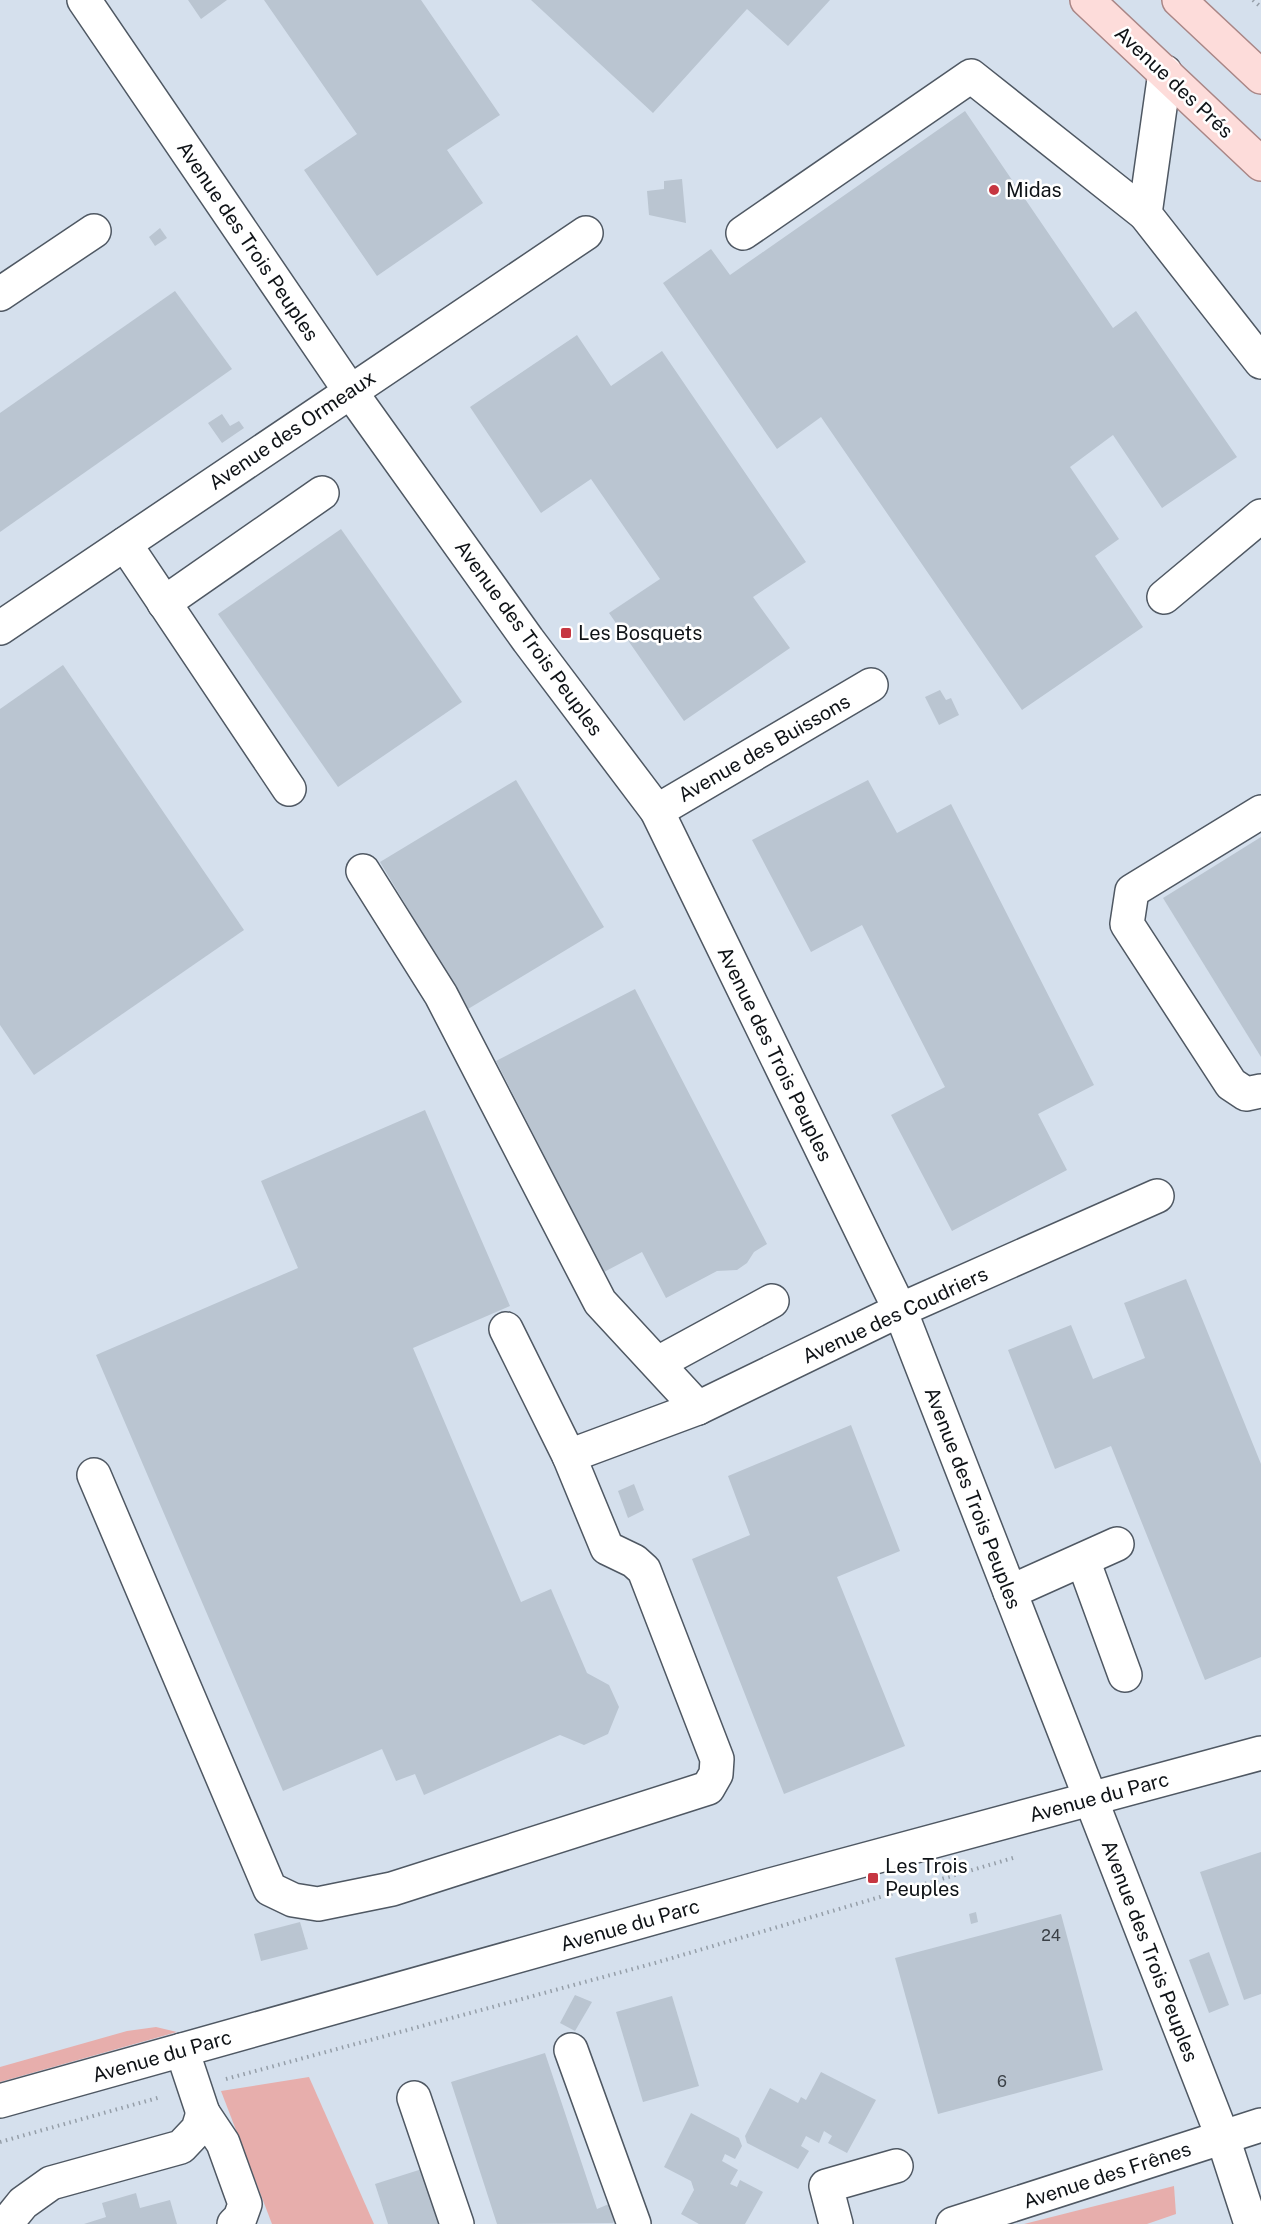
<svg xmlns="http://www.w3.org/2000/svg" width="1261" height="2224" viewBox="0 0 1261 2224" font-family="'Public Sans',sans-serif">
  <rect width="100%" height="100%" fill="#d5e0ed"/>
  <g fill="#e7aeac">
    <path d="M156,2027L177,2032L0,2082V2067L127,2031Z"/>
    <path d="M309,2077L374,2224H272L221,2091Z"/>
    <path d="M1174,2186L1176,2214L1147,2224H1024Z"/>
  </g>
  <g fill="#bac5d1">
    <path d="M188,0H227L201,19Z"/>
    <path d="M264,0H421L500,115L447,150L483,203L377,276L304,170L357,134Z"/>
    <path d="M531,0H830L788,46L747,9L653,113Z"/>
    <path d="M965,111L1113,328L1136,311L1237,457L1162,508L1113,435L1070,467L1119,539L1095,556L1143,627L1022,710L821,417L777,449L663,283L711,249L730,275Z"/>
    <path d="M682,179L686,223L649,215L647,191L664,189V181Z"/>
    <path d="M160,228L167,238L155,246L149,237Z"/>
    <path d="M175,291L232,369L0,532V413Z"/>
    <path d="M577,335L611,386L662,351L806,562L753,597L790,648L684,721L609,613L660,579L591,479L541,513L470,407Z"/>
    <path d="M222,414L230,426L239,421L244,428L222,443L208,423Z"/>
    <path d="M341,529L462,702L338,787L218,614Z"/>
    <path d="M63,665L244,930L34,1075L0,1025V709Z"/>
    <path d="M940,690L946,700L951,698L959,715L939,725L925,697Z"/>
    <path d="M516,780L604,927L468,1009L380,862Z"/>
    <path d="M868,780L897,833L951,804L1094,1085L1038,1114L1067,1170L952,1231L891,1115L945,1087L862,925L811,952L752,840Z"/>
    <path d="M1261,837V1057L1163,898Z"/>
    <path d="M635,989L767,1244L754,1252L747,1263L737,1270L717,1271L666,1298L642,1252L604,1272L496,1061Z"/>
    <path d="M425,1110L510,1306L413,1348L521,1602L551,1589L587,1673L609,1685L619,1707L608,1734L584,1745L560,1735L424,1795L415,1774L396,1781L382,1749L283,1791L96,1355L298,1268L261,1181Z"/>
    <path d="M1186,1279L1261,1464V1657L1205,1680L1111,1446L1055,1469L1008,1350L1071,1325L1093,1379L1145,1358L1124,1303Z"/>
    <path d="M851,1425L900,1551L837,1577L905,1746L784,1794L692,1559L750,1535L728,1476Z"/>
    <path d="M634,1484L644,1510L628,1518L618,1491Z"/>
    <path d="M1261,1852V1994L1244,2000L1200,1872Z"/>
    <path d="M976,1912L978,1922L971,1924L969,1914Z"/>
    <path d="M1061,1914L1103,2070L938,2114L895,1958Z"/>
    <path d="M300,1922L308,1949L261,1961L254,1934Z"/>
    <path d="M1209,1952L1229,2005L1209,2013L1189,1960Z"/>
    <path d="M575,1995L592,2002L575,2031L560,2023Z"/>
    <path d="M672,1996L699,2086L643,2102L616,2012Z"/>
    <path d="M545,2053L597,2209L609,2204L616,2206L617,2219L613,2223L497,2224L451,2082Z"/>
    <path d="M821,2072L876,2100L847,2153L828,2143L832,2136L824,2131L819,2143L806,2136L801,2146L809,2151L798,2169L747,2143L745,2136L770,2088L798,2103L801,2097L806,2100Z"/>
    <path d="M691,2113L739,2138L742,2146L735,2159L725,2154L722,2161L738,2170L730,2184L737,2187L740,2180L763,2192L745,2224H699L681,2214L694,2190L691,2181L664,2167Z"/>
    <path d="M422,2169L440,2224H388L375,2184Z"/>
    <path d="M136,2193L140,2208L170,2200L177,2224H84L106,2217L102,2203Z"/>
  </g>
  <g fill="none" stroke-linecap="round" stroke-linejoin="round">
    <g stroke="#4f5863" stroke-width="36">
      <g id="minor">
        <path d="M84,0L350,391L528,640L657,811L900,1310L1223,2138L1251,2224"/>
        <path d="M1165,72L1145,214L1261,362"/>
        <path d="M743,233L971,76L1145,214"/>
        <path d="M0,294L94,231"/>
        <path d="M125,544L289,789"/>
        <path d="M1164,597L1261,516"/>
        <path d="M164,603L322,493"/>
        <path d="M0,628L586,233"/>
        <path d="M657,811L871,685"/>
        <path d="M1261,812L1132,891L1127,924L1231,1084L1246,1094L1261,1091"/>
        <path d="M363,871L441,995L600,1302L698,1408"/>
        <path d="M658,1363L772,1301"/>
        <path d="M569,1456L698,1408L900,1310L1157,1196"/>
        <path d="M94,1475L270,1889L293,1900L318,1904L392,1889L708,1788L716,1774L717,1759L644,1570L634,1561L607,1548L569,1456L506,1329"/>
        <path d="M1083,1560L1125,1675"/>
        <path d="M1010,1592L1117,1544"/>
        <path d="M182,2050L203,2113"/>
        <path d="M571,2050L634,2224"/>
        <path d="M414,2098L457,2224"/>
        <path d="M0,2101L767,1886L1261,1753"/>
        <path d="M6,2224L23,2203L51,2183L181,2147L198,2129L203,2113L223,2143L245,2204L240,2218L234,2224"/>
        <path d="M836,2224L826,2186L896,2166"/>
        <path d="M953,2224L1261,2125"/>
      </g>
    </g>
    <g stroke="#a98686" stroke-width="36">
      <g id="major">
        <path d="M1087,0L1261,164"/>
        <path d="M1179,0L1261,77"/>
      </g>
    </g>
    <g stroke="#959ea8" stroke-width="4" stroke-dasharray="1.5 4.5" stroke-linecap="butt">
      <path d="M1253,0L1261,7"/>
      <path d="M226,2079L655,1963L1013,1858"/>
      <path d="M0,2142L161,2097"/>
    </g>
    <use href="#minor" stroke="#fff" stroke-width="33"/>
    <use href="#major" stroke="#fddcda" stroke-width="33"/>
  </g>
  <g fill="#c63641" stroke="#fff" stroke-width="2">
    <circle cx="994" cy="190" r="6"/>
    <rect x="560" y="627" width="12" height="12" rx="3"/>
    <rect x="867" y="1872" width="12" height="12" rx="3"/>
  </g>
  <g text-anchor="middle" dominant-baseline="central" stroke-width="5" stroke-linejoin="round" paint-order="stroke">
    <g font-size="16" fill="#3a4046">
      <text x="1051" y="1935">24</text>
      <text x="1002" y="2081">6</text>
    </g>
    <g font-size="20" fill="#0f1317" stroke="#fff">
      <text transform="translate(1174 82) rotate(43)">Avenue des Prés</text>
      <text transform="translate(248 241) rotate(56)">Avenue des Trois Peuples</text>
      <text transform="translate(292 430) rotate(-34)">Avenue des Ormeaux</text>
      <text transform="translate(529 638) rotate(54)">Avenue des Trois Peuples</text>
      <text transform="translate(764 748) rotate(-30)">Avenue des Buissons</text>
      <text transform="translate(775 1054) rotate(64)">Avenue des Trois Peuples</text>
      <text transform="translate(895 1315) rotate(-25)">Avenue des Coudriers</text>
      <text transform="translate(973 1498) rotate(69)">Avenue des Trois Peuples</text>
      <text transform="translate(1099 1797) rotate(-15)">Avenue du Parc</text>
      <text transform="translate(630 1925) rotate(-16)">Avenue du Parc</text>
      <text transform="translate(1150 1951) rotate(69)">Avenue des Trois Peuples</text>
      <text transform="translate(162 2056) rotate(-16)">Avenue du Parc</text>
      <text transform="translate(1107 2175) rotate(-18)">Avenue des Frênes</text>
    </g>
    <g font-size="20" fill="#0f1317" stroke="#fff" text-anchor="start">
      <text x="1006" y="190">Midas</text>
      <text x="578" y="633">Les Bosquets</text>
      <text x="885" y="1866">Les Trois<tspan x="885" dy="23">Peuples</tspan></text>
    </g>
  </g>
</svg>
